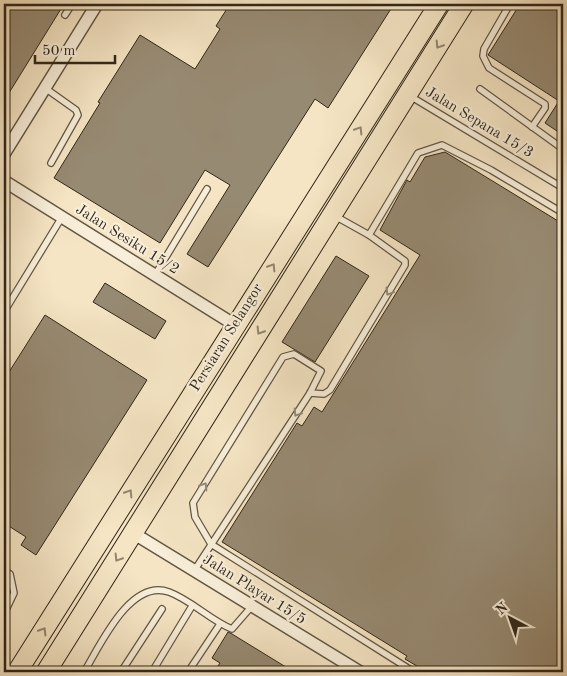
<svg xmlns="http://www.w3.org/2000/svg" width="567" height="676" viewBox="0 0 567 676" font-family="'Old Standard TT',serif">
  <rect width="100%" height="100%" fill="#f5e5c4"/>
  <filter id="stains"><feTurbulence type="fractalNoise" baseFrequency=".004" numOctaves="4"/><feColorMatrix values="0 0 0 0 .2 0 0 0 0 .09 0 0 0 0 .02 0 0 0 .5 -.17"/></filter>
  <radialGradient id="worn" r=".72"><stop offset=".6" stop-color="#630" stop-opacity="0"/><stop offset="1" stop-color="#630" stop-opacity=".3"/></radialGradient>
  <g fill="#978a72" stroke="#312719">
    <path d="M4,4H64L4,101Z"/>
    <path d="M230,4H394L328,108L315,99L208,267L187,254L230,185L205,170L160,243L54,178L100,103L98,102L140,35L195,69L220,29L216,26Z"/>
    <path d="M520,4H563V135L545,123L559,101L488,55Z"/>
    <path d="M445,152L563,224V672H427L405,659L407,656L222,542L297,423L302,426L314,407L322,412L420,255L380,230L407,180L410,182L425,157Z"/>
    <path d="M336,256L369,276L315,362L282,342Z"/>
    <path d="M105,283L166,321L155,339L93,302Z"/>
    <path d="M45,315L147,380L36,555L21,545L26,537L4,523V380Z"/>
    <path d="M228,632L232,634L294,672H214L220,663L212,658Z"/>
  </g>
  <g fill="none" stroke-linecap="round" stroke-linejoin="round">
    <g stroke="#625644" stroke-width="8">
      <g id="lane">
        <path d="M510,4L484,49L483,56L489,68L545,104V108L532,127"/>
        <path d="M65,15L72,4"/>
        <path d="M45,88L76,110L78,115L51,163"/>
        <path d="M480,89L563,149"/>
        <path d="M410,96L563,188"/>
        <path d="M369,235L418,153L442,145L491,170L563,213"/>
        <path d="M155,275L207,189"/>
        <path d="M4,312L62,217"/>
        <path d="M310,393L324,394L330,390L405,265V261L369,235L335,216"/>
        <path d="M4,570L10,574L14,593L4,614"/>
        <path d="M194,571L310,393L321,371L294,354L283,357L193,503L195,517L211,544L414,672"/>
        <path d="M84,672C100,646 130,578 169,592C191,600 210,620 232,629L252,606"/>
        <path d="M121,672L162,609"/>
        <path d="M152,672L192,606"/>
        <path d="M188,672L220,624"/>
      </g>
    </g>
    <g stroke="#625644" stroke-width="14">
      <g id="street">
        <path d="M4,154L97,4"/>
        <path d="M4,181L235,325"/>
        <path d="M133,533L360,672"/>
      </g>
    </g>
    <g stroke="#312719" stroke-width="21">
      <g id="primary">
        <path d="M17,672L439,4"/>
        <path d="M46,672L464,4"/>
      </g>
    </g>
    <use href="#lane" stroke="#f8eed9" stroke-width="5.5"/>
    <use href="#street" stroke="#f8eed9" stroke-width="11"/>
    <use href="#primary" stroke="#f5e5c4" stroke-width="19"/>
  </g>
  <defs><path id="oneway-chevron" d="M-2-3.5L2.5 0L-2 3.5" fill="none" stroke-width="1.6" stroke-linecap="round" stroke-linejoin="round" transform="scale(1.25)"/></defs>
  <g stroke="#93866e">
    <use href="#oneway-chevron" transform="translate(439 45) rotate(122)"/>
    <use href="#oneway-chevron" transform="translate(359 130) rotate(-58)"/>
    <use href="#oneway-chevron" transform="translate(272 267) rotate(-58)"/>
    <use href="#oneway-chevron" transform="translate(260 331) rotate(122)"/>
    <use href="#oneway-chevron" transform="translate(129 493) rotate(-58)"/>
    <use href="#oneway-chevron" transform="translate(118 558) rotate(122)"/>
    <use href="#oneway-chevron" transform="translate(43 631) rotate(-58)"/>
  </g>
  <g stroke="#948a79">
    <use href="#oneway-chevron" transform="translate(389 292) rotate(121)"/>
    <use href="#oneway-chevron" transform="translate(297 413) rotate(123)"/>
    <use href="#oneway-chevron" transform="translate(204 486) rotate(-58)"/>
  </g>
  <g text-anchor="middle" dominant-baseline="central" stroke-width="4.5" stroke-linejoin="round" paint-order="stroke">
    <g font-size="15" fill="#312719" stroke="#f8eed9">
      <text transform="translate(479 123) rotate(31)">Jalan Sepana 15/3</text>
      <text transform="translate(127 240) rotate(32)">Jalan Sesiku 15/2</text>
      <text transform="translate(227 338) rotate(-58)">Persiaran Selangor</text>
      <text transform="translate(254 590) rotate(32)">Jalan Playar 15/5</text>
    </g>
  </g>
  <rect width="567" height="676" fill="none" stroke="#f5e5c4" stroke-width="20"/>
  <rect x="5" y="5" width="557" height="666" fill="none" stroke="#312719" stroke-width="2.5"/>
  <rect x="10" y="10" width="547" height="656" fill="none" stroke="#312719"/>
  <g transform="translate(510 618) rotate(319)" stroke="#f8eed9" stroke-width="4" paint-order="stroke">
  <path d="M0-4L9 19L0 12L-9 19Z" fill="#312719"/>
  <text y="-8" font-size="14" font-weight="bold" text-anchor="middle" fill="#312719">N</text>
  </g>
  <path d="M35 55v8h80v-8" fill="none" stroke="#312719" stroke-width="2.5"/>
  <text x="42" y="55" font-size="15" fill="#312719" stroke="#f8eed9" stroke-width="4" paint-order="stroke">50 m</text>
  <rect width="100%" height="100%" filter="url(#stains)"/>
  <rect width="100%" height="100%" fill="url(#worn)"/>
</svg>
